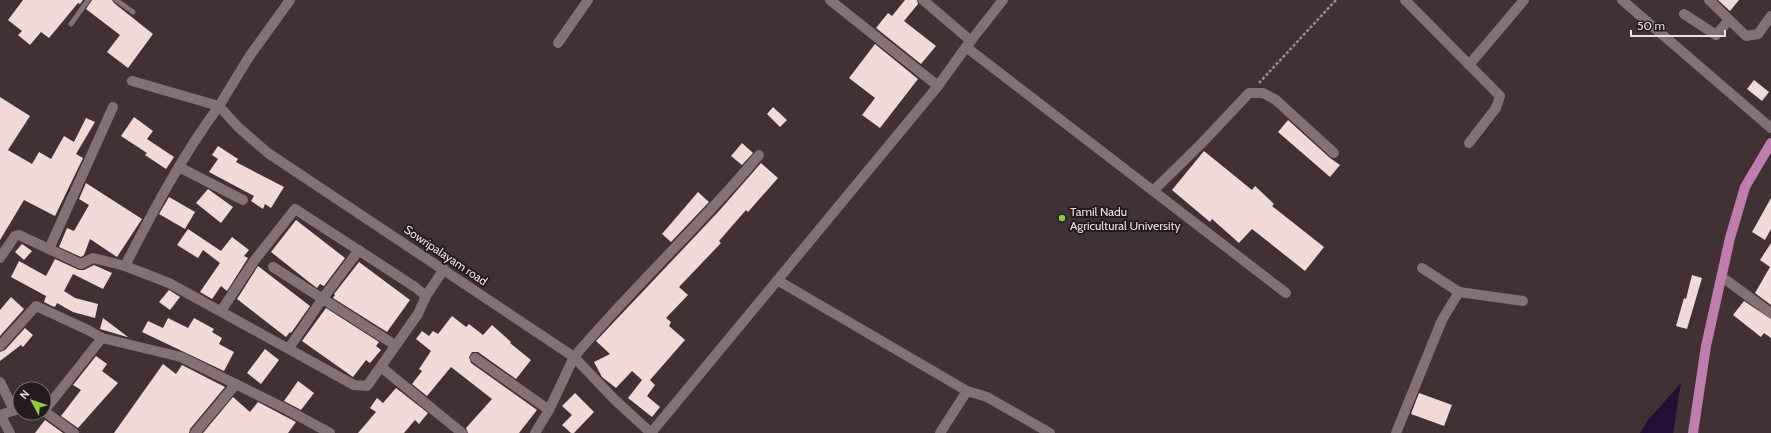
<svg xmlns="http://www.w3.org/2000/svg" width="1771" height="433" viewBox="0 0 1771 433" font-family="Cabin,sans-serif">
  <rect width="100%" height="100%" fill="#413135"/>
  <path fill="#260e37" d="M1681,383L1673,433H1640L1648,420Z"/>
  <g fill="#f0d9d6">
    <path d="M23,0H83L80,4L78,3L49,38L41,32L30,45L18,35L22,31L8,20Z"/>
    <path d="M92,0H112L114,3L153,34L128,68L107,52L120,35L86,9Z"/>
    <path d="M905,0H917L918,4L904,21L936,46L921,64L876,28L888,13L892,16Z"/>
    <path d="M1718,0H1739L1730,11Z"/>
    <path d="M875,44L918,79L880,128L862,115L875,98L849,78Z"/>
    <path d="M1754,80L1769,92L1762,101L1747,89Z"/>
    <path d="M0,97L30,116L8,150L32,164L39,152L51,159L64,136L74,142L86,118L95,122L76,154L83,158L55,216L24,200L0,240Z"/>
    <path d="M773,107L787,120L780,127L767,114Z"/>
    <path d="M134,117L153,131L147,139L174,157L166,169L145,155L147,153L121,136Z"/>
    <path d="M1288,120L1330,158L1340,165L1330,177L1278,132Z"/>
    <path d="M742,143L753,153L742,165L731,156Z"/>
    <path d="M218,146L238,159L236,162L284,187L271,208L265,204L263,209L251,201L254,196L209,172L218,159L212,155Z"/>
    <path d="M1204,151L1252,190L1255,186L1274,204L1272,206L1324,247L1305,271L1252,229L1239,243L1212,219L1210,222L1172,190Z"/>
    <path d="M761,163L778,178L748,212L746,210L719,241L721,243L679,287L688,295L666,318L671,322L669,326L685,340L650,380L655,385L647,396L660,407L652,417L628,398L642,380L632,371L616,388L602,377L594,362L610,354L596,341L719,211Z"/>
    <path d="M86,183L142,219L117,257L90,239L84,255L81,257L59,247L67,228L74,231L89,205L79,199Z"/>
    <path d="M208,189L233,207L221,223L196,203Z"/>
    <path d="M698,192L709,202L671,242L662,234Z"/>
    <path d="M169,197L195,212L185,229L159,214Z"/>
    <path d="M1771,198V229L1765,240L1752,232Z"/>
    <path d="M296,220L345,258L324,286L320,284L317,288L309,282L271,252Z"/>
    <path d="M188,229L221,251L232,237L249,250L244,256L248,258L227,291L221,286L212,299L200,292L220,263L203,250L198,258L177,245Z"/>
    <path d="M1771,243V305L1755,293L1770,267L1760,260Z"/>
    <path d="M22,244L32,251L24,260L15,252Z"/>
    <path d="M55,259L79,270H84L94,265L112,273L103,289L73,274L64,291L75,298L98,304L95,318L73,312L57,303L55,307L52,306L44,302L46,296L11,277L19,261L46,276Z"/>
    <path d="M359,262L410,300L387,332L333,298L335,295L334,294Z"/>
    <path d="M258,266L310,306L291,333L290,332L286,337L237,299Z"/>
    <path d="M1692,275L1702,278L1687,329L1676,326L1684,298L1686,299Z"/>
    <path d="M169,290L180,297L170,310L159,302Z"/>
    <path d="M11,297L24,309L0,336V310Z"/>
    <path d="M1744,301L1771,319V338L1764,333L1761,337L1733,315Z"/>
    <path d="M326,308L379,342L376,346L381,350L370,363L366,360L353,377L302,341Z"/>
    <path d="M452,316L466,327L469,324L483,335L492,325L511,342L510,343L531,360L516,379L478,352H472L469,357L471,363L537,410L519,433H468L466,428L492,399L451,367L427,396L412,384L422,371L419,369L431,351L416,339L422,331L429,336L433,331L438,334Z"/>
    <path d="M103,318L128,337H127L100,329Z"/>
    <path d="M168,318L188,328L194,318L214,329L212,332L222,338L219,344L234,352L224,371L142,332L148,321L163,328Z"/>
    <path d="M25,328L33,335L23,347L21,345L0,361V352L5,350Z"/>
    <path d="M265,349L279,360L261,384L247,373Z"/>
    <path d="M96,356L107,364L102,371L118,383L78,428L61,416L81,390L73,385Z"/>
    <path d="M163,364L176,374L182,365L225,387L190,429L189,433H114Z"/>
    <path d="M298,381L314,393L301,410L284,401Z"/>
    <path d="M396,388L428,413L419,424L415,420L404,433H358L376,412L370,408L377,398L383,403Z"/>
    <path d="M575,393L594,412L574,433H571L562,425L572,415L562,406Z"/>
    <path d="M1419,393L1452,405L1444,426L1411,414Z"/>
    <path d="M233,397L250,412L258,402L296,422L288,433H203Z"/>
    <path d="M45,420L63,433H35Z"/>
  </g>
  <g fill="none" stroke-linecap="round" stroke-linejoin="round">
    <path stroke="#9c8f92" stroke-width="2.5" stroke-dasharray="3 2" stroke-linecap="butt" d="M1259,83L1336,0"/>
    <g stroke="#847176" stroke-width="5">
      <path d="M116,0L133,12"/>
      <path d="M71,24L88,0"/>
    </g>
    <g stroke="#847176" stroke-width="10">
      <path d="M830,0L938,86"/>
      <path d="M923,0L971,41"/>
      <path d="M1405,0L1500,96L1496,108L1469,143"/>
      <path d="M1622,0L1771,128"/>
      <path d="M1709,0L1746,36L1758,34L1771,16"/>
      <path d="M1684,14L1716,35L1729,20"/>
      <path d="M558,43L588,0"/>
      <path d="M966,47L1286,293"/>
      <path d="M1469,65L1524,0"/>
      <path d="M179,167L243,200"/>
      <path d="M1153,191L1201,144L1249,93H1263L1276,100L1334,153"/>
      <path d="M49,249L113,107"/>
      <path d="M0,258L15,236L19,235L81,264L93,258L125,266L169,283L354,385L367,386L418,314L426,296L444,269"/>
      <path d="M125,266C153,211 182,156 219,106"/>
      <path d="M273,267L395,345"/>
      <path d="M1422,268L1459,292L1523,301"/>
      <path d="M1722,277L1771,313"/>
      <path d="M777,280L967,391L987,397L1050,433"/>
      <path d="M221,311L254,261L295,209L415,287L426,296"/>
      <path d="M0,346L36,306L88,330L102,338"/>
      <path d="M289,348L323,298L359,250"/>
      <path d="M574,357C633,287 701,225 759,155"/>
      <path d="M475,358L549,410"/>
      <path d="M381,367L462,433"/>
      <path d="M0,382L14,410"/>
      <path d="M0,415L19,409"/>
      <path d="M0,415L10,433"/>
      <path d="M74,433L44,411L102,338L181,357L282,407L330,433"/>
      <path d="M195,433L236,384"/>
      <path d="M651,433L938,86L966,47L1003,0"/>
      <path d="M940,433L967,391"/>
      <path d="M1396,433L1442,320L1459,292"/>
    </g>
    <g stroke="#847176" stroke-width="10">
      <path d="M132,81L219,106L238,127L268,153L574,357L615,400L651,433"/>
      <path d="M219,106L249,57L290,0"/>
      <path d="M535,433L549,410L574,357"/>
    </g>
    <path stroke="#bf7eaf" stroke-width="10" d="M1693,433L1706,346L1730,238L1745,187L1771,143"/>
  </g>
  <circle fill="#90cd40" stroke="#231b1d" stroke-width="1.5" cx="1062" cy="218" r="4"/>
  <g text-anchor="middle" dominant-baseline="central" stroke-width="4" stroke-linejoin="round" paint-order="stroke">
    <g font-size="12" fill="#ebe0e3" stroke="#231b1d" text-anchor="start">
      <text x="1070" y="211">Tamil Nadu<tspan x="1070" dy="14">Agricultural University</tspan></text>
    </g>
    <g font-size="12" fill="#ebe0e3" stroke="#231b1d">
      <text transform="translate(446 255) rotate(34)">Sowripalayam road</text>
    </g>
  </g>
  <g transform="translate(32 401) rotate(310)"><circle r="19" fill="#231b1d" stroke="#736a6c"/>
  <path d="M0-3L7 15L0 10L-7 15Z" fill="#90cd40"/>
  <text y="-6" font-size="11" font-weight="bold" text-anchor="middle" fill="#ebe0e3">N</text>
  </g>
  <path d="M1631 30v6h94v-6" fill="none" stroke="#ebe0e3" stroke-width="2"/>
  <text x="1637" y="30" font-size="12" fill="#ebe0e3" stroke="#231b1d" stroke-width="3" paint-order="stroke">50 m</text>
</svg>
